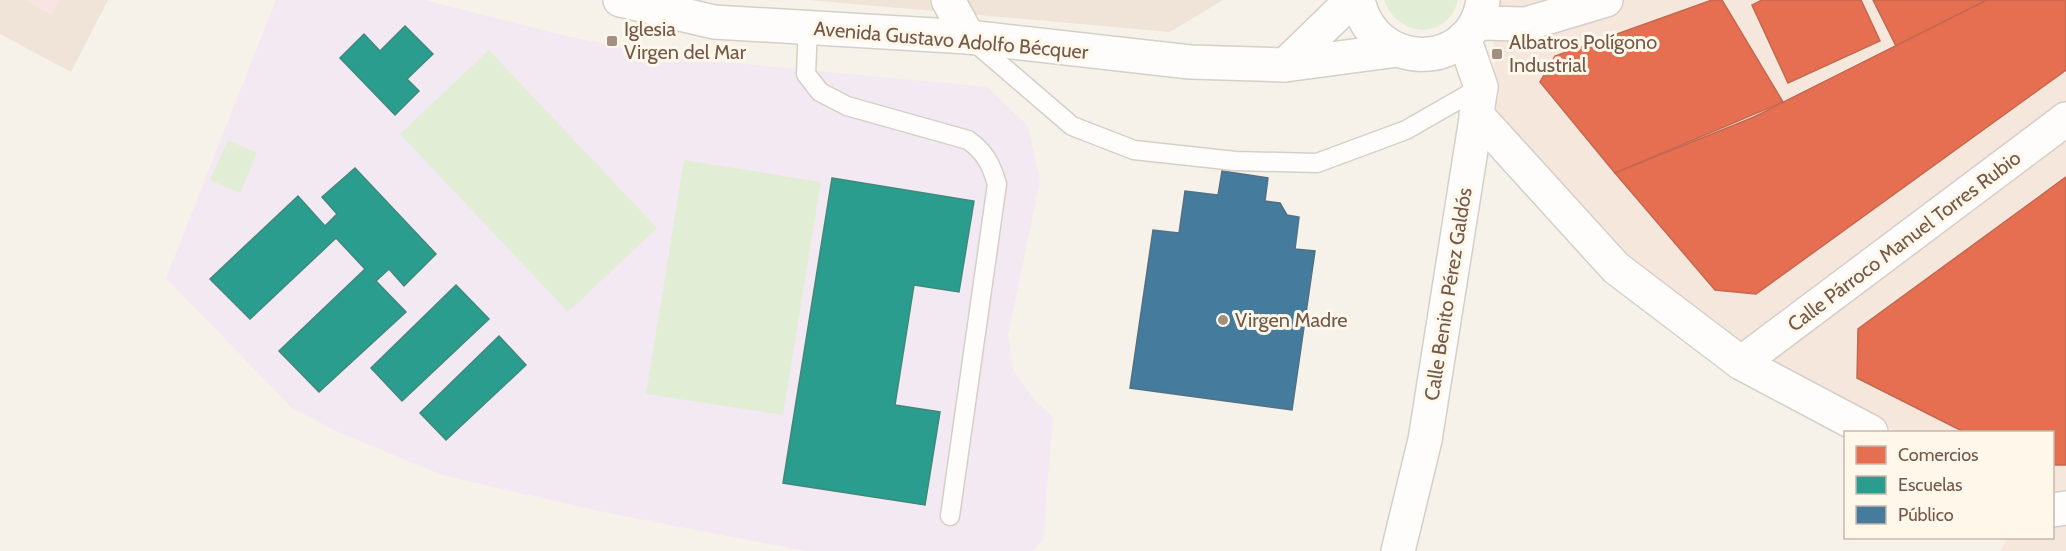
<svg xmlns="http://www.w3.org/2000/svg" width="2066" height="551" viewBox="0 0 2066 551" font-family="Cabin,sans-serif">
  <rect width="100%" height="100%" fill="#f6f2ea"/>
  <g fill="#efe4d7">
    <path d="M0,0H108L71,72L0,34Z"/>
    <path d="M809,0H1223L1170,32Z"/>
  </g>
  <path fill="#f6e7dd" d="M1499,0H2066V551H2000L2008,538H2052V432H1896L1735,343L1622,265L1495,113L1493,12Z"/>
  <path fill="#f3e9f2" d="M276,0H425L561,35L671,57L987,87L1028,126L1040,181L1008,335L1013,370L1034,400L1053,417L1043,541L1032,551H806L613,514L445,476L340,433L292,408L166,278Z"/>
  <path fill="#f8e4e2" d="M24,0H60L52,15Z"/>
  <g fill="#e2edd5">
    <path d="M1384,0H1458C1447,41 1398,38 1384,0Z"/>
    <path d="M489,50L657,228L568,312L400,134Z"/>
    <path d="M228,140L257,153L240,193L210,180Z"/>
    <path d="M684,160L821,182L783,415L646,394Z"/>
  </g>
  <g fill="#e76f51" stroke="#c4684f" stroke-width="1.5">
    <path d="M1712,0H1722L1783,102L1615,173L1540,82L1555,56Z"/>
    <path d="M1762,0H1861L1880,41L1788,83L1752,5Z"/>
    <path d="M1873,0H1987L1896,46Z"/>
    <path d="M1987,0H2066V70L1756,294L1715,290L1615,173L1754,117Z"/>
    <path d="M2066,177V465H2052V432H1964L1857,378L1858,329Z"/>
  </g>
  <g fill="#2a9d8f" stroke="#40897a" stroke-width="1.5">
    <path d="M405,26L433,54L407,79L419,91L395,115L340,58L364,34L380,51Z"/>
    <path d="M355,168L436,254L404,286L389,269L376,281L406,312L319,392L279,351L365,269L336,238L250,319L210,279L298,196L325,226L337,214L322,197Z"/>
    <path d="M832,178L974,201L959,292L914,285L895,405L940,412L925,505L783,483Z"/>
    <path d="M456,285L489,319L402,401L371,368Z"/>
    <path d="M499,336L526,365L446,440L420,413Z"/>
  </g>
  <path fill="#457b9d" stroke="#537184" stroke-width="1.5" d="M1222,171L1268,178L1265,201L1280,203L1287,215L1299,217L1295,249L1315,251L1292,410L1130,388L1153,230L1179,233L1185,191L1218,195Z"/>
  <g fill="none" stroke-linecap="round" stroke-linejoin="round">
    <g stroke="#d5cfc8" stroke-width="21">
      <g id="service">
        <path d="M808,28L806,74L820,92L847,106L968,140C985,152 991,164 997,184L950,516"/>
        <path d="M972,40L1072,126L1134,150L1235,161L1317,163L1406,130L1481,87"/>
      </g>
    </g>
    <g stroke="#d5cfc8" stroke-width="36">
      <g id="minor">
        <path d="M620,0L714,22L968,37L1190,62L1285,65L1398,50"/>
        <path d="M948,0L968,37"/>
        <path d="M1358,0C1374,74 1474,71 1483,0"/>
        <path d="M1476,23L1526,24L1606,0"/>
        <path d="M1285,65L1352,0"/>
        <path d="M1476,114L1616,268L1741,363L1871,432"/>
        <path d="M1741,363L2066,119"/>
        <path d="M2052,510L2066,508"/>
        <path d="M1398,551L1425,440L1481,87L1464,38"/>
      </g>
    </g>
    <use href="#service" stroke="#fefdfc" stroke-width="18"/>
    <use href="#minor" stroke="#fefdfc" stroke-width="33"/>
  </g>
  <g fill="#a28f82" stroke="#fff7ea" stroke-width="2">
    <rect x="606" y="35" width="12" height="12" rx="3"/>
    <rect x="1491" y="48" width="12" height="12" rx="3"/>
    <circle cx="1223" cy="320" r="6"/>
  </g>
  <g text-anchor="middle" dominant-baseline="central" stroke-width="6" stroke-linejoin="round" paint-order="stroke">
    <g font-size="20" fill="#74594a" stroke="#fff7ea" text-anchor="start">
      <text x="624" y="29">Iglesia<tspan x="624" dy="23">Virgen del Mar</tspan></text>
      <text x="1509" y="42">Albatros Polígono<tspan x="1509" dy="23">Industrial</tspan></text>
      <text x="1235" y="320">Virgen Madre</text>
    </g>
    <g font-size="20" fill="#74594a" stroke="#fff7ea">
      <text transform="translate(951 40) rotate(5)">Avenida Gustavo Adolfo Bécquer</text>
      <text transform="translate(1904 241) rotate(-37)">Calle Párroco Manuel Torres Rubio</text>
      <text transform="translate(1448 294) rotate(-81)">Calle Benito Pérez Galdós</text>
    </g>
  </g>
  <rect x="1844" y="431" width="210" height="108" fill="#fff7ea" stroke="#c7b8aa" stroke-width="1.5"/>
  <rect x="1856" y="446" width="30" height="18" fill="#e76f51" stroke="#c7b8aa" stroke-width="1.5"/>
  <text x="1898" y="461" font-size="18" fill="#74594a">Comercios</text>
  <rect x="1856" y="476" width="30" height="18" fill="#2a9d8f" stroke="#c7b8aa" stroke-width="1.5"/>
  <text x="1898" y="491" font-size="18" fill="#74594a">Escuelas</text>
  <rect x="1856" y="506" width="30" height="18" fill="#457b9d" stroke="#c7b8aa" stroke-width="1.5"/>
  <text x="1898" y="521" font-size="18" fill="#74594a">Público</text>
</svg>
